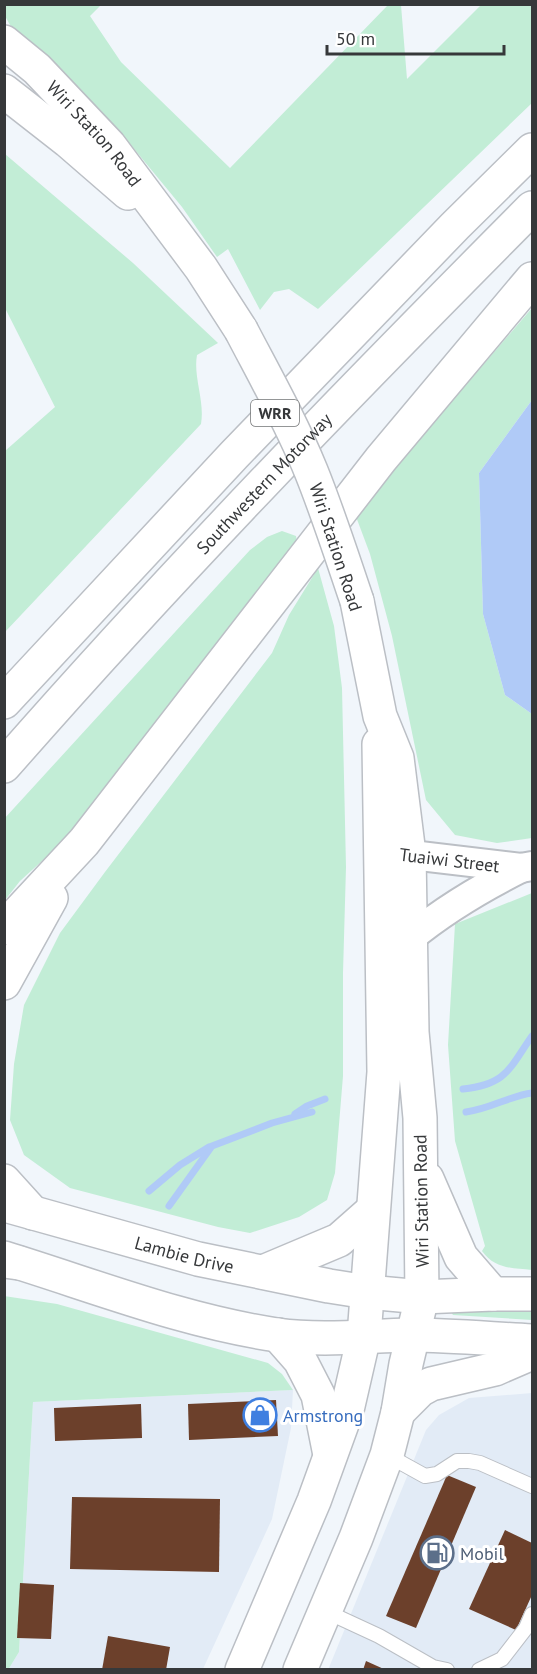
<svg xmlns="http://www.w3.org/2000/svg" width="537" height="1674" viewBox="0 0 537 1674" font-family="'PT Sans',sans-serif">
  <rect width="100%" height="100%" fill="#f1f6fb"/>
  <g fill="#e2ebf6">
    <path d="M293,1390L291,1428L272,1519L203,1669L8,1670L19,1652L33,1402Z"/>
    <path d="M532,1393V1669L328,1670L426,1430L439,1415L469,1398Z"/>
  </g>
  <g fill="#c2edd6">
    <path d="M4,5H101L90,16L121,62L230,168L388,5H401L407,79L481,5H532V103L318,309L289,289L274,292L260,310L228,249L217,257L182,207L130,144L10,25L5,16Z"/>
    <path d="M5,154L133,263L218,343L197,355C193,377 205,401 201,424L5,632V451L55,407L5,308Z"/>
    <path d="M532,308V400L479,473L483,614L505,695L532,714V838L497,843L455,835L426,800L392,636L370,554L355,514Z"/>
    <path d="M282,531L296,536L298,549L76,830L20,881L5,900L4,819L250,550L267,537Z"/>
    <path d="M318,568L334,626L342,688L346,867L343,973V1076L335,1173L327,1200L299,1217L250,1233L218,1227L70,1188L24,1155L10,1120L14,1064L24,1005L60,933L105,872L272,653L289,615Z"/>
    <path d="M532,893V1270C512,1268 495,1269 482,1251L485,1246L455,1141L448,1045L455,924Z"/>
    <path d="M4,1296L57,1304L268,1363L282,1374L293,1390L33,1402L19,1652L8,1670L4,1669Z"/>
    <path d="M477,1307L532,1310V1320L453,1315L451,1312Z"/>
  </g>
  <path fill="#b0caf7" d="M532,400V714L505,695L483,614L479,473Z"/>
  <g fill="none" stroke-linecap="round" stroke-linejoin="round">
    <g stroke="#b0caf7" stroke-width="7">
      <path d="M463,1089C507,1084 509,1069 532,1036"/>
      <path d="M466,1112C490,1109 509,1096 532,1093"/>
      <path d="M295,1114L307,1106L325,1099"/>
      <path d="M149,1191L180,1165L209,1147"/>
      <path d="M169,1206L212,1146L272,1123L312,1112"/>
    </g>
  </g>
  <g fill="#6c402b">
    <path d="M276,1400L278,1436L189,1440L188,1404Z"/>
    <path d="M141,1404L142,1438L55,1441L54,1408Z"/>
    <path d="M447,1475L476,1487L416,1628L386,1616Z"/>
    <path d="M72,1497L220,1499L219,1572L70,1569Z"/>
    <path d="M505,1530L532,1543V1595L516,1630L469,1609Z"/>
    <path d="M20,1583L54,1585L51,1639L17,1638Z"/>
    <path d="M108,1636L170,1647L166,1670H102Z"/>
    <path d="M366,1661L386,1670H363Z"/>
  </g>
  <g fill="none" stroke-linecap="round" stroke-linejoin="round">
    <g stroke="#bbbfc5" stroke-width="16">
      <g id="service">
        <path d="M387,1455L425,1476L437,1474L457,1461H469L480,1463L532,1486"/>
        <path d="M325,1611L379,1636L433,1667L447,1670"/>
        <path d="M479,1670L502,1659L526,1628L532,1614"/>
      </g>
    </g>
    <g stroke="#bbbfc5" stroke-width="32">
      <g id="minor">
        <path id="s1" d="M386,852L521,868L532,866"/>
        <path d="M410,938C444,910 481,888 521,868"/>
      </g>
    </g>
    <g stroke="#bbbfc5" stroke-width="36">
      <g id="secondary">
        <path id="s2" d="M5,1205L198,1259L329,1286L367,1292L422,1297L493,1294H532"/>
        <path d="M4,1258C95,1286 183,1321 277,1335C321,1341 365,1336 409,1335C450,1335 492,1339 532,1341"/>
      </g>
    </g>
    <g stroke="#bbbfc5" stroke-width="36">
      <g id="primary">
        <path id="s3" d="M4,42L37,69L109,145L201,268L241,330"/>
        <path d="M4,91L68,141L128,193"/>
        <path d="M427,1179L461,1257L493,1294"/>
        <path d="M263,1272L339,1240L373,1210"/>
        <path d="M278,1335L300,1360L318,1395L330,1455"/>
        <path d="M398,1412L420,1390L431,1384L495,1369L532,1353"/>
        <path d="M242,1670L314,1501L347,1410L364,1336L384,1072L379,744"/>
        <path d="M300,1670L356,1538L387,1455L398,1412L406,1364L422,1297L420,1118L412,1032L409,854L397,758L380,716L357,601"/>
      </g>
    </g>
    <g stroke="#bbbfc5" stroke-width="36">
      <g id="motorway">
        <path d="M4,702L234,455L455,226L532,150"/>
        <path id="s4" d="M4,766C173,573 352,389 532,208"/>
        <path d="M4,928L84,842L381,459L532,279"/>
        <path d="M4,983L51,898"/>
        <path d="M4,1181L33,1213"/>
        <path d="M4,1261L19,1263"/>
      </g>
    </g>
    <use href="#service" stroke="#fff" stroke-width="14"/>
    <use href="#minor" stroke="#fff" stroke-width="28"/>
    <use href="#secondary" stroke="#fff" stroke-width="33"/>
    <use href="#primary" stroke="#fff" stroke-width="33"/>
    <use href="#motorway" stroke="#fff" stroke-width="33"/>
    <g stroke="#bbbfc5" stroke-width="36" stroke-linecap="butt">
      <path id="primary-bridge" d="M241,330C265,376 291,422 311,471C328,513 342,557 357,601"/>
    </g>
    <use href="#primary-bridge" stroke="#fff" stroke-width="33"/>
  </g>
  <defs>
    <g id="shop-ring" transform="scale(1.725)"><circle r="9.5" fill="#fff" stroke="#3f7fe0" stroke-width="1.5"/><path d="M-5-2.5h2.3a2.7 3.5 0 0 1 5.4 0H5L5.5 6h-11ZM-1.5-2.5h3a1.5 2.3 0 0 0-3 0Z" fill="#3f7fe0"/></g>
    <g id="fuel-ring" transform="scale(1.725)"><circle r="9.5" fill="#fff" stroke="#5c6f8a" stroke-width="1.5"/><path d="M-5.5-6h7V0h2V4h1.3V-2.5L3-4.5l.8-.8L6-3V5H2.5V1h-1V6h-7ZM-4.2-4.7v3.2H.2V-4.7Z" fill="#5c6f8a"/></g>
  </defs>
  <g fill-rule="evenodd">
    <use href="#shop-ring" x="260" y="1415"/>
    <use href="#fuel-ring" x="437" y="1553"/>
  </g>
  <g text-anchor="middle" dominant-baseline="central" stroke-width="6" stroke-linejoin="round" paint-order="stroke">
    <rect fill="#fff" stroke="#727475" stroke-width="1.5" x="251" y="400" width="48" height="26" rx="4.5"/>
    <g font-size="16" font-weight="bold" fill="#36383a">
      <text x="275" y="413">WRR</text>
    </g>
    <g font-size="18" fill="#36383a" stroke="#fff">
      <text stroke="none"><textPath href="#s3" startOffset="129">Wiri Station Road</textPath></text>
      <text stroke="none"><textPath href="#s4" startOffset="384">Southwestern Motorway</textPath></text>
      <text transform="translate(336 547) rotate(72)">Wiri Station Road</text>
      <text stroke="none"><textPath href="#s1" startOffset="64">Tuaiwi Street</textPath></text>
      <text transform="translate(421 1201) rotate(-91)">Wiri Station Road</text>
      <text stroke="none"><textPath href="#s2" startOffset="186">Lambie Drive</textPath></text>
    </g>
    <g font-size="18" fill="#366cbe" stroke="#fff" text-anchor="start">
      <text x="283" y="1415">Armstrong</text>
    </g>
    <g font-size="18" fill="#4e5e75" stroke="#fff" text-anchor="start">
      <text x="460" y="1553">Mobil</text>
    </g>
  </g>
  <rect width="537" height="1674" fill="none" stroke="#36383a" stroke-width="12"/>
  <path d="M327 45v9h177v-9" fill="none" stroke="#36383a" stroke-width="3"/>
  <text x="336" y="45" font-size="18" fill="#36383a" stroke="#ffffff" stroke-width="4.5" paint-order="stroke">50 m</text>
</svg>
